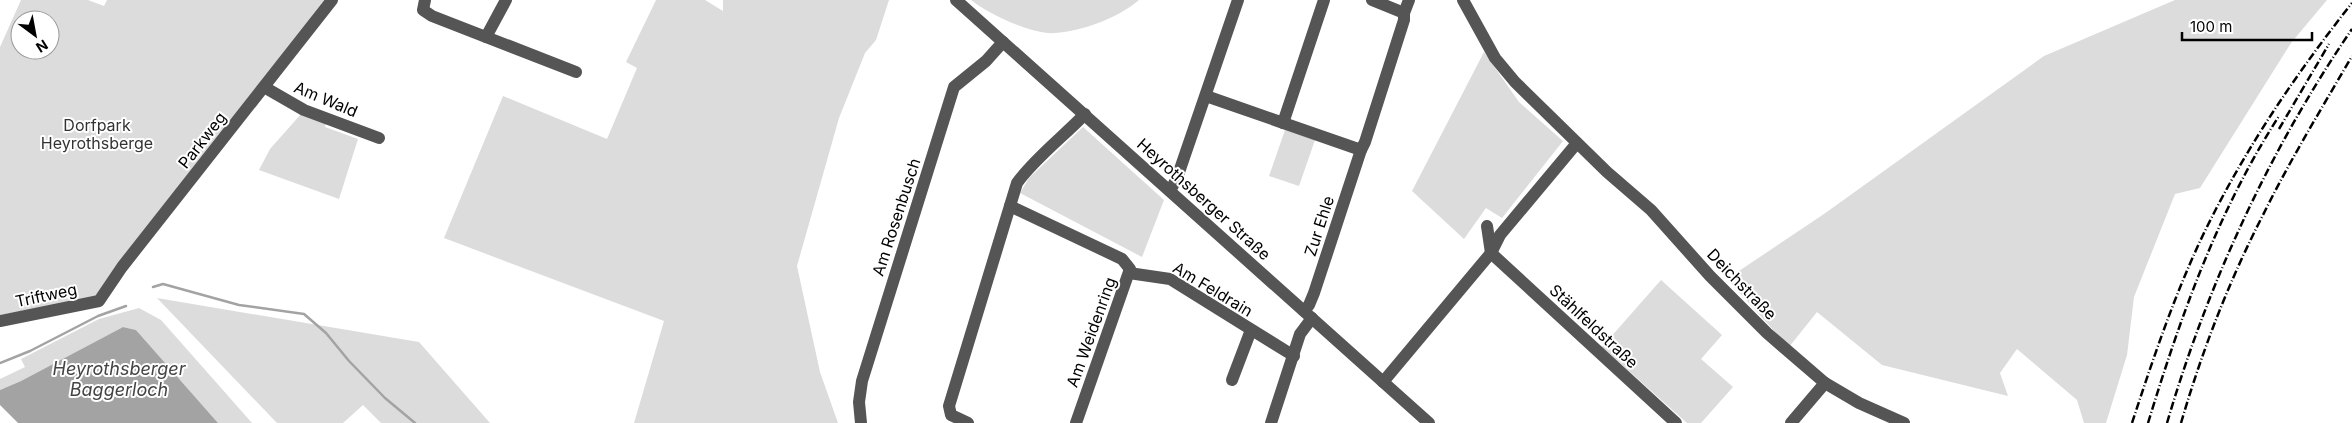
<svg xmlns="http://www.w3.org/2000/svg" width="2352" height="423" viewBox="0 0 2352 423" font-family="Inter,sans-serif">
  <rect width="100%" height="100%" fill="#fff"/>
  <g fill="#dcdcdc" fill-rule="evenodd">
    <path d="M21,0H88L104,6L107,0H324L95,297L0,315V47ZM20,20H50V50H20Z"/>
    <path d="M656,0H705L723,11V0H889L876,40L865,53L839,118L797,266L820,372L838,423H634L664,321L444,238L503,96L607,139L637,68L626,62Z"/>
    <path d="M971,0H1139C1118,18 1083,31 1055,33C1033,35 988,14 971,0Z"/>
    <path d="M2175,0H2327L2291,43L2200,188L2175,194L2134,297L2127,355L2106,423H2084L2077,400L2017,349L2000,373L2008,396L1882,365L1817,312L1789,347L1727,279L1824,214L2044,56Z"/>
    <path d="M1484,52L1519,102L1563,141L1502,218L1486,208L1464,239L1412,191Z"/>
    <path d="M302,113L326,122L325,127L358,139L339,199L259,170L270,149Z"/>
    <path d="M1083,127L1164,200L1142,257L1020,193L1029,178Z"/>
    <path d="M1285,130L1315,140L1299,186L1269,176Z"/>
    <path d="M1661,280L1722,335L1701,359L1733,387L1701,423H1687L1602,347Z"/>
    <path d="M157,298L419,342L490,423H381L363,405L343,423H277Z"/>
    <path d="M139,308L161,320L252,423H218L136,330L123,327L21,381L0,390V379L25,367L21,359L99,319Z"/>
  </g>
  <path fill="#a3a3a3" d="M123,327L136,330L218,423H18L0,405V390L21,381Z"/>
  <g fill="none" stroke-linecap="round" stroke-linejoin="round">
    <g stroke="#a3a3a3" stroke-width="2.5">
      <path d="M153,287L163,284L239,305L304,314L326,333L349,361L385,398L415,423"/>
      <path d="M0,363L30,351L98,316L126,306"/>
    </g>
    <g stroke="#555" stroke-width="12">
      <path d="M425,0L423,10L432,16L576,72"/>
      <path d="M956,0L1429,423"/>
      <path d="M1372,0L1404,13"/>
      <path d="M1463,0L1495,58L1515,82L1607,172L1651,210L1710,276L1767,333L1825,383L1859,403L1904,423"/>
      <path d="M486,37L506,0"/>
      <path d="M264,87L304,110L379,138"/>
      <path d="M1206,96L1361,150"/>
      <path d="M1283,123L1324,0"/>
      <path d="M1170,191L1177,178L1238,0"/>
      <path d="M1010,206L1122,259L1130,269L1076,423"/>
      <path d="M1487,226L1491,253"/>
      <path d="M1491,253L1676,423"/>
      <path d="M1129,273L1170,279L1294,356"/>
      <path d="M1304,311L1309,305L1314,293L1361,150L1365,142L1404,20V13L1409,0"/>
      <path d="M0,321L99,301L122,267L332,0"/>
      <path d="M1232,380L1251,330"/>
      <path d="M1383,382L1491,253L1500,235L1577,143"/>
      <path d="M861,423L859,402L862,381L954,87L986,61L1003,42"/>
      <path d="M968,423L951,415L949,406L1017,183C1034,159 1064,136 1085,114"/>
      <path d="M1271,423L1300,334L1312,318"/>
      <path d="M1791,423L1825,383"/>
    </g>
    <g stroke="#000" stroke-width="2.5" stroke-dasharray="8 2.5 1 2.5" stroke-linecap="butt">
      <path d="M2279,129L2329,44"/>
      <path d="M2132,423C2153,359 2174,296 2203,235C2243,152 2295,75 2352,3"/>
      <path d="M2148,423C2181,315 2218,211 2279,116"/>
      <path d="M2167,423C2208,283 2270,149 2352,29"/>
      <path d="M2181,423C2202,351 2229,281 2263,215C2290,160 2322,108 2352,56"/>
    </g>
  </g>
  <g text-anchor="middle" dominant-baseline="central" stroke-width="4" stroke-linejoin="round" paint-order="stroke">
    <g font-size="16" fill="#000" stroke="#fff">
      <text transform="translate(326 99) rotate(23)">Am Wald</text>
      <text transform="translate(202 140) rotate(-52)">Parkweg</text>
      <text transform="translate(1204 199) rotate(42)">Heyrothsberger Straße</text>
      <text transform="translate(896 217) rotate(-72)">Am Rosenbusch</text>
      <text transform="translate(1319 226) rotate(-72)">Zur Ehle</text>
      <text transform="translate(1742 284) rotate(46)">Deichstraße</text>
      <text transform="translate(1213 289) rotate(31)">Am Feldrain</text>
      <text transform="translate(46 295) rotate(-12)">Triftweg</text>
      <text transform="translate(1594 326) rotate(43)">Stählfeldstraße</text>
      <text transform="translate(1091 332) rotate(-70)">Am Weidenring</text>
    </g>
    <g font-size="16" fill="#333" stroke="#fff">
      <text x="97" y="125">Dorfpark<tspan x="97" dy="18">Heyrothsberge</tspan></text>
    </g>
    <g font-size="18" font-style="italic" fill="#444" stroke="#fff">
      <text x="119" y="368">Heyrothsberger<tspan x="119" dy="21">Baggerloch</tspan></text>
    </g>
  </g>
  <g transform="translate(35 35) rotate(148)"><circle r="24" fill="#ffffff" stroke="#999999"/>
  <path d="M0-4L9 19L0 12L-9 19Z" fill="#000000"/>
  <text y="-8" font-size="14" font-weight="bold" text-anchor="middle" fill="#000000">N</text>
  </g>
  <path d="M2182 32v8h130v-8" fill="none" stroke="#000000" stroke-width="2.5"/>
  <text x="2190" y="32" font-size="15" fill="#000000" stroke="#ffffff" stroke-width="4" paint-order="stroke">100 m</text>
</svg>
